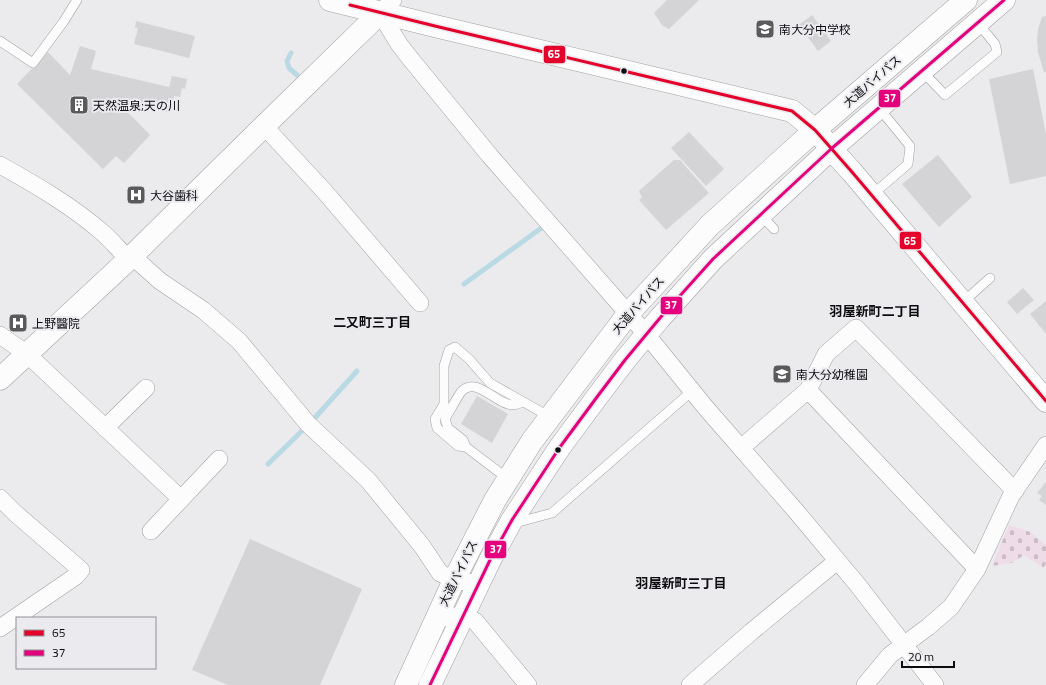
<svg xmlns="http://www.w3.org/2000/svg" width="1046" height="685" viewBox="0 0 1046 685" font-family="'Titillium Web','Noto Sans JP',sans-serif">
  <defs>
    <pattern id="cemetery-stones" width="16" height="16" patternUnits="userSpaceOnUse"><rect width="16" height="16" fill="#eedde8"/><path d="M2 7V4a2 2 0 0 1 4 0v3zM10 15v-3a2 2 0 0 1 4 0v3z" fill="#cbbcc6"/></pattern>
  </defs>
  <rect width="100%" height="100%" fill="#ebebee"/>
  <path fill="url(#cemetery-stones)" d="M1009,525L1030,532L1046,545V564L1043,568L1024,555L1012,563L992,566Z"/>
  <g fill="none" stroke-linecap="round" stroke-linejoin="round">
    <g stroke="#b9dae4" stroke-width="5">
      <path d="M291,53L287,61L289,68L297,75"/>
      <path d="M464,284L540,229"/>
      <path d="M312,421L357,371"/>
      <path d="M268,464L306,427"/>
    </g>
  </g>
  <g fill="#d4d4d6">
    <path d="M667,0H699L669,29L662,25L654,13Z"/>
    <path d="M812,15L831,41L818,51L799,25Z"/>
    <path d="M1046,16V71L1044,73L1038,52L1037,40L1038,29L1042,17Z"/>
    <path d="M136,21L195,36L189,58L134,44L138,28H135Z"/>
    <path d="M80,46L96,51L91,69L169,87L172,76L187,79L185,89L182,88L180,97L174,96L170,113L113,97L150,135L124,163L116,156L103,169L17,84L48,52L70,75Z"/>
    <path d="M1033,69L1046,134V176L1010,184L989,79Z"/>
    <path d="M689,132L724,169L706,186L671,148Z"/>
    <path d="M938,155L972,197L939,227L902,184Z"/>
    <path d="M674,160H680L709,193L666,230L639,200L642,197L639,191Z"/>
    <path d="M1023,288L1034,300L1017,314L1007,302Z"/>
    <path d="M1046,301V334L1030,314Z"/>
    <path d="M477,396L508,414L492,443L461,424Z"/>
    <path d="M1046,482V505L1039,500L1042,496L1037,493Z"/>
    <path d="M250,539L362,589L320,685H228L192,670Z"/>
  </g>
  <g fill="none" stroke-linecap="round" stroke-linejoin="round">
    <g stroke="#a1a1a3" stroke-width="10">
      <g id="lane">
        <path d="M0,41L33,63L64,21L77,0"/>
        <path d="M922,71L945,95L997,52L995,44L978,23"/>
        <path d="M872,195L908,164L910,146L879,108"/>
        <path d="M760,214L774,229"/>
        <path d="M962,303L990,278"/>
        <path d="M466,447L463,440L448,428L445,419C450,411 456,399 461,392C475,376 494,401 508,404C514,406 518,404 523,402"/>
        <path d="M508,479L466,447L458,446L437,428L435,419L444,404V366L449,350L455,347L469,359L490,383L550,417"/>
        <path d="M515,523L552,513L692,391"/>
      </g>
    </g>
    <g stroke="#a1a1a3" stroke-width="18">
      <g id="street">
        <path d="M393,0L380,13L399,44L409,57L490,156L646,334L706,408L795,510L857,584L935,685"/>
        <path d="M264,126L325,192L420,303"/>
        <path d="M0,165C36,185 72,206 103,233C112,241 120,251 129,259"/>
        <path d="M132,256L160,281L203,310L239,341L308,424L368,480L422,546L440,573L454,580L478,584"/>
        <path d="M0,335L27,354L181,499"/>
        <path d="M808,390L977,569"/>
        <path d="M105,428L146,388"/>
        <path d="M741,448L808,390L826,354L856,328L1015,491"/>
        <path d="M0,498L15,513L81,570L76,576L0,628"/>
        <path d="M151,531L219,459"/>
        <path d="M436,619L463,615L475,621L528,685"/>
        <path d="M690,685L751,632L837,561"/>
        <path d="M865,685L890,655L928,627L951,607L977,569L1011,496L1046,445"/>
      </g>
    </g>
    <g stroke="#a1a1a3" stroke-width="23">
      <g id="secondary">
        <path d="M831,149L852,172L1046,401"/>
        <path d="M0,379L129,259L264,126L380,13"/>
      </g>
    </g>
    <g stroke="#a1a1a3" stroke-width="23">
      <g id="highway">
        <path d="M330,0L439,27L792,111L815,130L824,140"/>
        <path d="M406,685L454,580L495,500L532,441L628,314L710,225L815,130L966,0"/>
        <path d="M430,685L491,558L512,520L560,447L597,397L625,360L660,318L713,259L831,149L1004,0"/>
      </g>
    </g>
    <use href="#lane" stroke="#fcfcfc" stroke-width="9"/>
    <use href="#street" stroke="#fcfcfc" stroke-width="17"/>
    <use href="#secondary" stroke="#fcfcfc" stroke-width="22"/>
    <use href="#highway" stroke="#fcfcfc" stroke-width="22"/>
    <g stroke="#eaeaef" stroke-width="6">
      <path id="bus-1" d="M350,5L439,27L792,111L815,130L852,172L1046,401"/>
    </g>
    <g stroke="#eaeaef" stroke-width="6">
      <path id="bus-2" d="M430,685L491,558L512,520L560,447L597,397L625,360L660,318L713,259L831,149L1004,0"/>
    </g>
    <use href="#bus-1" stroke="#e4002b" stroke-width="3"/>
    <use href="#bus-2" stroke="#e5007d" stroke-width="3"/>
  </g>
  <defs>
    <g id="school-square" transform="scale(1)"><rect x="-9" y="-9" width="18" height="18" rx="4" fill="#5a5a5c" stroke="#eaeaef"/><path d="M0-5L7-2L0 1L-7-2ZM-4 1L0 2.5L4 1V4Q0 6-4 4Z" fill="#fff"/></g>
    <g id="building-square" transform="scale(1)"><rect x="-9" y="-9" width="18" height="18" rx="4" fill="#5a5a5c" stroke="#eaeaef"/><path d="M-4-6H4V6H1V3H-1V6H-4ZM-2.5-4.3h1.7v1.8h-1.7ZM.8-4.3h1.7v1.8H.8ZM-2.5-1h1.7V.8h-1.7ZM.8-1h1.7V.8H.8Z" fill="#fff"/></g>
    <g id="hospital-square" transform="scale(1)"><rect x="-9" y="-9" width="18" height="18" rx="4" fill="#5a5a5c" stroke="#eaeaef"/><path d="M-5-5h3v3.5h4V-5h3V5h-3V1.5h-4V5h-3Z" fill="#fff"/></g>
  </defs>
  <g fill-rule="evenodd">
    <use href="#school-square" x="765" y="29"/>
    <use href="#building-square" x="79" y="105"/>
    <use href="#hospital-square" x="136" y="195"/>
    <use href="#hospital-square" x="18" y="323"/>
    <use href="#school-square" x="782" y="374"/>
  </g>
  <g fill="#0c0c0e" stroke="#eaeaef" stroke-width="1.5">
    <circle cx="624" cy="71" r="3.5"/>
    <circle cx="558" cy="450" r="3.5"/>
  </g>
  <g text-anchor="middle" dominant-baseline="central" stroke-width="4" stroke-linejoin="round" paint-order="stroke">
    <g font-size="12" fill="#0c0c0e" stroke="#eaeaef" text-anchor="start">
      <text x="779" y="29">南大分中学校</text>
      <text x="93" y="105">天然温泉;天の川</text>
      <text x="150" y="195">大谷歯科</text>
      <text x="32" y="323">上野醫院</text>
      <text x="796" y="374">南大分幼稚園</text>
    </g>
    <g font-size="12" fill="#0c0c0e" stroke="#eaeaef">
      <text transform="translate(872 81) rotate(-41)">大道バイパス</text>
      <text transform="translate(638 305) rotate(-49)">大道バイパス</text>
      <text transform="translate(458 573) rotate(-64)">大道バイパス</text>
    </g>
    <g font-size="13" font-weight="bold" fill="#0c0c0e" stroke="#eaeaef">
      <text x="875" y="311">羽屋新町二丁目</text>
      <text x="372" y="322">二又町三丁目</text>
      <text x="681" y="583">羽屋新町三丁目</text>
    </g>
  </g>
  <g stroke="#eaeaef" stroke-width="1.5">
    <rect x="543" y="45" width="23" height="19" rx="4" fill="#e4002b"/>
    <rect x="878" y="89" width="23" height="19" rx="4" fill="#e5007d"/>
    <rect x="899" y="231" width="23" height="19" rx="4" fill="#e4002b"/>
    <rect x="660" y="296" width="23" height="19" rx="4" fill="#e5007d"/>
    <rect x="484" y="540" width="23" height="19" rx="4" fill="#e5007d"/>
  </g>
  <g font-size="11" text-anchor="middle" font-weight="bold" fill="#fff">
    <text x="554" y="58">65</text>
    <text x="890" y="102">37</text>
    <text x="910" y="245">65</text>
    <text x="671" y="309">37</text>
    <text x="496" y="553">37</text>
  </g>
  <rect x="16" y="617" width="140" height="52" fill="#eaeaef" stroke="#919195"/>
  <rect x="24" y="630" width="20" height="6" fill="#e4002b" stroke="#919195"/>
  <text x="52" y="637" font-size="12" fill="#0c0c0e">65</text>
  <rect x="24" y="650" width="20" height="6" fill="#e5007d" stroke="#919195"/>
  <text x="52" y="657" font-size="12" fill="#0c0c0e">37</text>
  <path d="M902 661v6h52v-6" fill="none" stroke="#0c0c0e" stroke-width="2"/>
  <text x="908" y="661" font-size="12" fill="#0c0c0e" stroke="#eaeaef" stroke-width="3" paint-order="stroke">20 m</text>
</svg>
